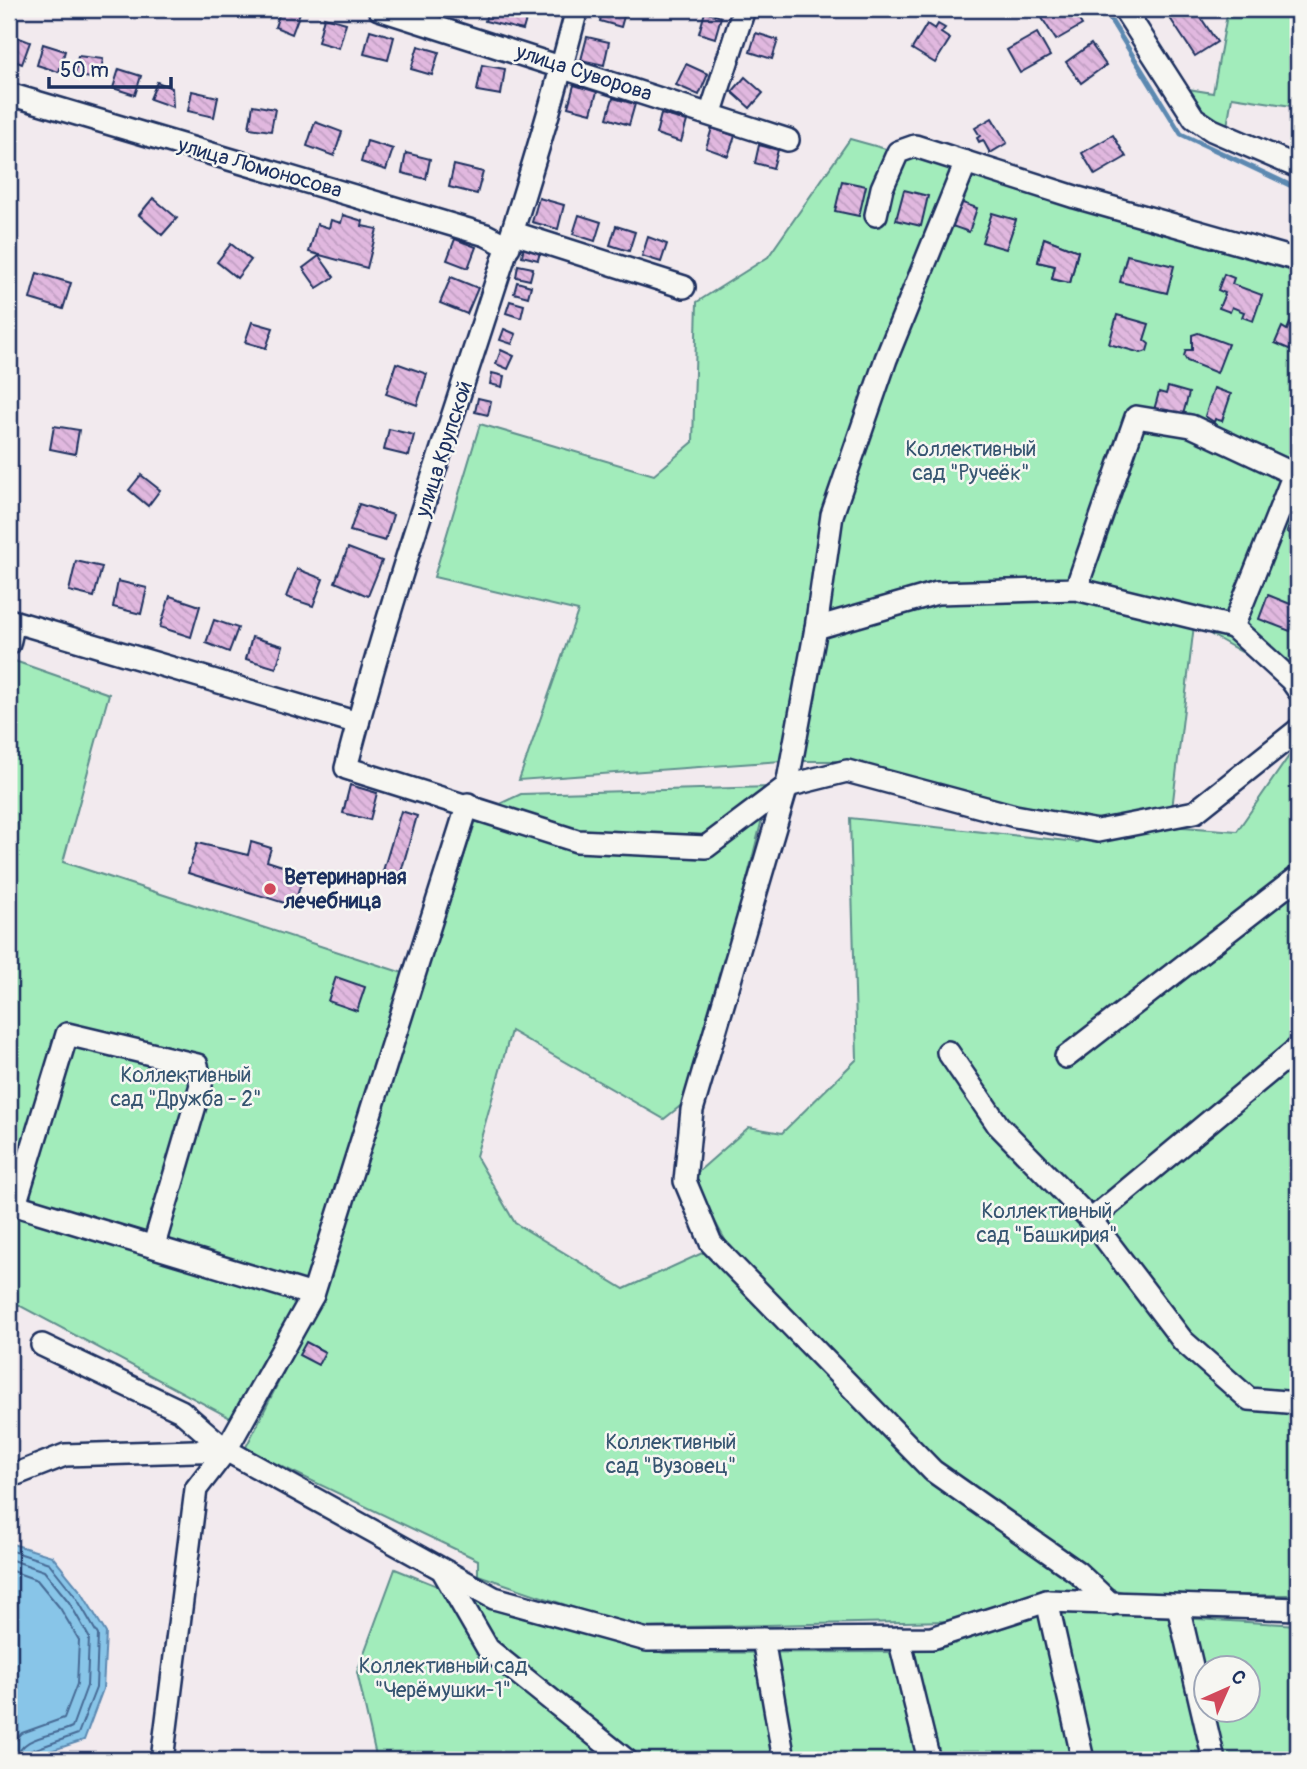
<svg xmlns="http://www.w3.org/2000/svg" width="1307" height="1769" viewBox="0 0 1307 1769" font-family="Pangolin,sans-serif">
  <defs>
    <pattern id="building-back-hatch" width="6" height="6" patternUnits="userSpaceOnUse" patternTransform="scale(1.75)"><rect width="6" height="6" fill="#e1b8df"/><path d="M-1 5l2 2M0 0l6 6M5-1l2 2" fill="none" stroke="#c09ec2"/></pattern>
  </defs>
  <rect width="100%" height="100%" fill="#f2eaee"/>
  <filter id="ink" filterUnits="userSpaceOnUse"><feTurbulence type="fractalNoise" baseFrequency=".0143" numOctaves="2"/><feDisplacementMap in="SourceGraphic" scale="14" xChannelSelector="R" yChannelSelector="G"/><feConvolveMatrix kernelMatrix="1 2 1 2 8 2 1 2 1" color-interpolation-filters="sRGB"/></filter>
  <g filter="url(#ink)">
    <g fill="#a2ecbb" stroke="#5e8e8c" stroke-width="2" fill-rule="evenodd">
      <path d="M1228,9H1298V107L1232,97L1226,132L1214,126L1182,88L1213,93Z"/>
      <path d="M850,139L1277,258L1298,272V684L1194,625L1170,826L1237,831L1298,743V1595H1132L1106,1587L913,1446L741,1269L691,1178L749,1127L782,1133L857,1059L850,818L1077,842L1097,831L854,761H782L519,780L578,611L434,577L480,424L654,475L693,442L697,302L768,257Z"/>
      <path d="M9,659L109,694L63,862L409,975L304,1292L232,1419L9,1300Z"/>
      <path d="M770,787L693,1096L664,1119L511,1031L476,1156L515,1223L624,1289L711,1249L933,1477L1092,1586L949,1621L633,1628L478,1575V1560L245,1449L316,1307L478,814L521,794Z"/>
      <path d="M395,1569L502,1612L664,1653L900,1652L1047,1610L1298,1625V1760H377L357,1672ZM1206,1668H1248V1710H1206Z"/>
    </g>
    <path fill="#88c5e8" stroke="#5c89b1" stroke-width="2" d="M9,1543L52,1556L82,1593L106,1633L103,1689L84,1740L32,1757L9,1760Z"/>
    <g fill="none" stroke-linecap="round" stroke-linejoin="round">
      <g stroke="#476b95" stroke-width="2">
        <path d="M9,1550L49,1563L76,1597L98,1635L96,1688L78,1734L30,1751L25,1760"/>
        <path d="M9,1559L44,1571L69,1602L89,1637L87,1686L72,1727C54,1736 18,1736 17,1760"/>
        <path d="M9,1570L37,1580L60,1608L79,1640L77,1684L64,1718L22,1733L9,1747"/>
      </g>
      <path stroke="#5c89b1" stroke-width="5" d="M1104,9L1181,134L1298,189"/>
    </g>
    <g fill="url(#building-back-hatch)" stroke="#1b2f5e" stroke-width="2">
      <path d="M281,9L301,10L292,34L275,27Z"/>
      <path d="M488,9H529L523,30L485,21Z"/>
      <path d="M603,9H626L621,27L600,21Z"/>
      <path d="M1058,9H1072L1082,25L1056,40L1042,18Z"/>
      <path d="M1164,9H1195L1217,42L1195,56Z"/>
      <path d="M705,12L721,17L715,38L699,33Z"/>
      <path d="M324,17L346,23L339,48L318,42Z"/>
      <path d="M927,24L935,29L938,24L945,28L941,33L950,39L935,63L912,49Z"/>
      <path d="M370,30L394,37L388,60L364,54Z"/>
      <path d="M756,33L778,40L772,59L750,52Z"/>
      <path d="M1037,33L1050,56L1020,73L1007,50Z"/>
      <path d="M9,34L30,42L22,64L9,59Z"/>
      <path d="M587,37L609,42L604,65L581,60Z"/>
      <path d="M43,44L65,51L59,72L37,65Z"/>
      <path d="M1091,44L1106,65L1081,83L1066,62Z"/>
      <path d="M418,46L439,52L432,75L411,69Z"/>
      <path d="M78,56L103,59L100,79L75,76Z"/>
      <path d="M686,64L708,74L699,95L676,85Z"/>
      <path d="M482,65L505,69L501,95L477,91Z"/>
      <path d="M119,69L141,76L135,95L113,88Z"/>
      <path d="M745,77L763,93L750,108L732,92Z"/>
      <path d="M157,82L172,88L173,107L150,99Z"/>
      <path d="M574,85L597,92L591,113L568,107Z"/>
      <path d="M192,91L218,97L214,117L188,111Z"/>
      <path d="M613,98L635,104L629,125L607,118Z"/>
      <path d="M253,105L275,109L271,131L249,128Z"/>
      <path d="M661,114L687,121L681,142L656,134Z"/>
      <path d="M992,118L1007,143L990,153L983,140L979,142L977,138L980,136L975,128Z"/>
      <path d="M315,122L342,132L334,156L307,146Z"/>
      <path d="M712,128L735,136L728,156L706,148Z"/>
      <path d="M1113,135L1126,157L1095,175L1082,153Z"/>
      <path d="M367,141L393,149L386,170L361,162Z"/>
      <path d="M759,145L778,150L773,168L755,163Z"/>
      <path d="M406,153L430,159L426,179L402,173Z"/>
      <path d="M454,165L483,172L477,194L449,187Z"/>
      <path d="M842,181L866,186L859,216L835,211Z"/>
      <path d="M904,190L928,196L921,226L896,220Z"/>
      <path d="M153,198L177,218L162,235L139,215Z"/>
      <path d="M539,198L564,205L558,229L532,222Z"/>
      <path d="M957,201L977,208L969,232L949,225Z"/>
      <path d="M992,213L1016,220L1006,249L982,242Z"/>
      <path d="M343,215L363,221L362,226L377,229L367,268L309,252L317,224L329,228L331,220L341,223Z"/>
      <path d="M579,215L601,222L595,241L573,234Z"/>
      <path d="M616,226L635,232L629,251L610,245Z"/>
      <path d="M648,237L667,244L661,262L642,256Z"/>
      <path d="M1044,238L1078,251L1070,283L1052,279L1055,266L1038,262Z"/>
      <path d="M1044,238L1078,251L1070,283L1052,279L1055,266L1038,262Z"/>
      <path d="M455,239L476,247L468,268L447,260Z"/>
      <path d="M525,240L542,244L538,260L522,256Z"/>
      <path d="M231,244L251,260L237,278L217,262Z"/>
      <path d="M1127,255L1174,266L1167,293L1120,282Z"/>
      <path d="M319,256L334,277L317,288L303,268Z"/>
      <path d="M518,265L533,268L530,280L516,277Z"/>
      <path d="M37,273L71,283L63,309L30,299Z"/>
      <path d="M1224,274L1234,278L1232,284L1262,295L1253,321L1242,317L1244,312L1232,307L1230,312L1219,308L1225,293L1218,290Z"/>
      <path d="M451,277L478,288L467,314L440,303Z"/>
      <path d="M517,282L531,286L528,297L514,293Z"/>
      <path d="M510,301L524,305L521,318L506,313Z"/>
      <path d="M1117,315L1149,324L1144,340L1149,344L1147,351L1141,353L1109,344Z"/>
      <path d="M252,322L273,328L266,348L245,342Z"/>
      <path d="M1290,323L1298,326V353L1275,343L1282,327L1287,330Z"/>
      <path d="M504,329L516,334L512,344L500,340Z"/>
      <path d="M1198,333L1228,344L1217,373L1187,361L1184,356L1186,350H1192V335Z"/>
      <path d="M501,350L514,356L508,369L496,364Z"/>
      <path d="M396,363L427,374L417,405L386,394Z"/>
      <path d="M492,373L504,376L502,387L490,384Z"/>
      <path d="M1168,387L1189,393L1182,418L1154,410L1159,392L1166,394Z"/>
      <path d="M1214,388L1231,394L1222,421L1215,419L1214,422L1205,416Z"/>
      <path d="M478,398L491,401L488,415L475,412Z"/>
      <path d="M54,426L79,430L75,454L50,449Z"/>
      <path d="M389,429L414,435L409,456L384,450Z"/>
      <path d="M141,475L160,490L148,506L129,490Z"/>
      <path d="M359,504L393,515L385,541L350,531Z"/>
      <path d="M1294,512L1298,514V536L1287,532Z"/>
      <path d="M348,548L382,561L368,596L335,582Z"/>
      <path d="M76,561L102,567L94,597L69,591Z"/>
      <path d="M297,569L323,579L313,606L286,597Z"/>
      <path d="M118,581L147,588L141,614L113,607Z"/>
      <path d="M1268,595L1298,607L1290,631L1259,619Z"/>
      <path d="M170,596L200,606L191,637L160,627Z"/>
      <path d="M214,620L238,628L229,652L206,643Z"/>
      <path d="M252,637L283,646L276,668L246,659Z"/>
      <path d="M350,785L377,793L370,820L343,813Z"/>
      <path d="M401,811L417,816L399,879L382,874Z"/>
      <path d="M251,842L271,848L267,861L304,873L294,906L188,873L197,843L248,855Z"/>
      <path d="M336,977L365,987L357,1011L328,1001Z"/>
      <path d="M306,1342L325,1352L318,1365L299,1355Z"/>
    </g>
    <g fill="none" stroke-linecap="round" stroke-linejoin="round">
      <g stroke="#1b2f5e" stroke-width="26">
        <g id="minor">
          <path d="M379,9L788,140"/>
          <path d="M577,9C511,265 412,512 346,768L577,841L706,847L787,786L847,771L1015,816L1098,831L1195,812L1298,730"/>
          <path d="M1124,9L1194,118L1212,130L1298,167"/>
          <path d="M9,94L486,235L509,247"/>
          <path d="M711,112L744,9"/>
          <path d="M966,162L886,359L832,515L816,628L787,786L692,1110L685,1181L711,1243L933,1471L1077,1572L1111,1604"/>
          <path d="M876,215L882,188L898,152L915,146L1075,197L1298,260"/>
          <path d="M514,233L684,287"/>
          <path d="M9,620L358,723"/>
          <path d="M1233,627L1291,680L1298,690"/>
          <path d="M816,628L937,593L1076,589L1233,627L1294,474L1191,426L1136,417L1076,589"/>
          <path d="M9,644L14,622"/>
          <path d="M948,1052L998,1125L1091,1220L1183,1341L1249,1399L1298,1403"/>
          <path d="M1066,1057L1298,877"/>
          <path d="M9,1203L313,1295"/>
          <path d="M15,1205L67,1034L197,1065L201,1085L154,1245"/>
          <path d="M1091,1220L1298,1048"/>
          <path d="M42,1345L181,1411L226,1450L494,1598L647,1640L932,1638L1047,1601L1298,1609"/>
          <path d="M9,1477L65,1455L226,1450"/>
          <path d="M444,1573L488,1649L626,1760"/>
          <path d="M1047,1601L1083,1760"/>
          <path d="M1178,1606L1214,1760"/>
          <path d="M899,1638L929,1760"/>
          <path d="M763,1639L784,1760"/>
          <path d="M162,1760L196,1489L226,1450L313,1295L468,804"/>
        </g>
      </g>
      <use href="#minor" stroke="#f6f6f2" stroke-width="21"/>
    </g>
  </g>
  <circle fill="#d1495b" stroke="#f6f6f2" stroke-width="2.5" cx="270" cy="889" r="7"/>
  <g text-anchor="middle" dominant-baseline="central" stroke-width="5" stroke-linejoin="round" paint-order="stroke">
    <g font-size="21" fill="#1b2f5e" stroke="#f6f6f2">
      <text transform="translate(584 73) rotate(18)">улица Суворова</text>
      <text transform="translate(260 168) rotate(16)">улица Ломоносова</text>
      <text transform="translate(444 449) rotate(-72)">улица Крупской</text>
    </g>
    <g font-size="21" fill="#365571" stroke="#f6f6f2">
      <text x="971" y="449">Коллективный<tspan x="971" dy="24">сад "Ручеёк"</tspan></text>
      <text x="186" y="1075">Коллективный<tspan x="186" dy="24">сад "Дружба - 2"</tspan></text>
      <text x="1047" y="1211">Коллективный<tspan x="1047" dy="24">сад "Башкирия"</tspan></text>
      <text x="671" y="1442">Коллективный<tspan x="671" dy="24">сад "Вузовец"</tspan></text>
      <text x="443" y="1666">Коллективный сад<tspan x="443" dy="24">"Черёмушки-1"</tspan></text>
    </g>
    <g font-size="21" font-weight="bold" fill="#1b2f5e" stroke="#f6f6f2" text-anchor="start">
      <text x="284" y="877">Ветеринарная<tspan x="284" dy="24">лечебница</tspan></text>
    </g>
  </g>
  <rect width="1307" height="1769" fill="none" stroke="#f6f6f2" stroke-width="35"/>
  <rect x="18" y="18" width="1272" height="1734" fill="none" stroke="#1b2f5e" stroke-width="2.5" filter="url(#ink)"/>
  <g transform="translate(1227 1689) rotate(45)"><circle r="33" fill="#f6f6f2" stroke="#9ea6b7" stroke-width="2"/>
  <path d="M0-5L12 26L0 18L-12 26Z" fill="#d1495b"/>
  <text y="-10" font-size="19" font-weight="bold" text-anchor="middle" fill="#1b2f5e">С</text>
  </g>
  <path d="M49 77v10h122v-10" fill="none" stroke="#1b2f5e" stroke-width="3.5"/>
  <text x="60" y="77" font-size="21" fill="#1b2f5e" stroke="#f6f6f2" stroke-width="5" paint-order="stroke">50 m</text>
</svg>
